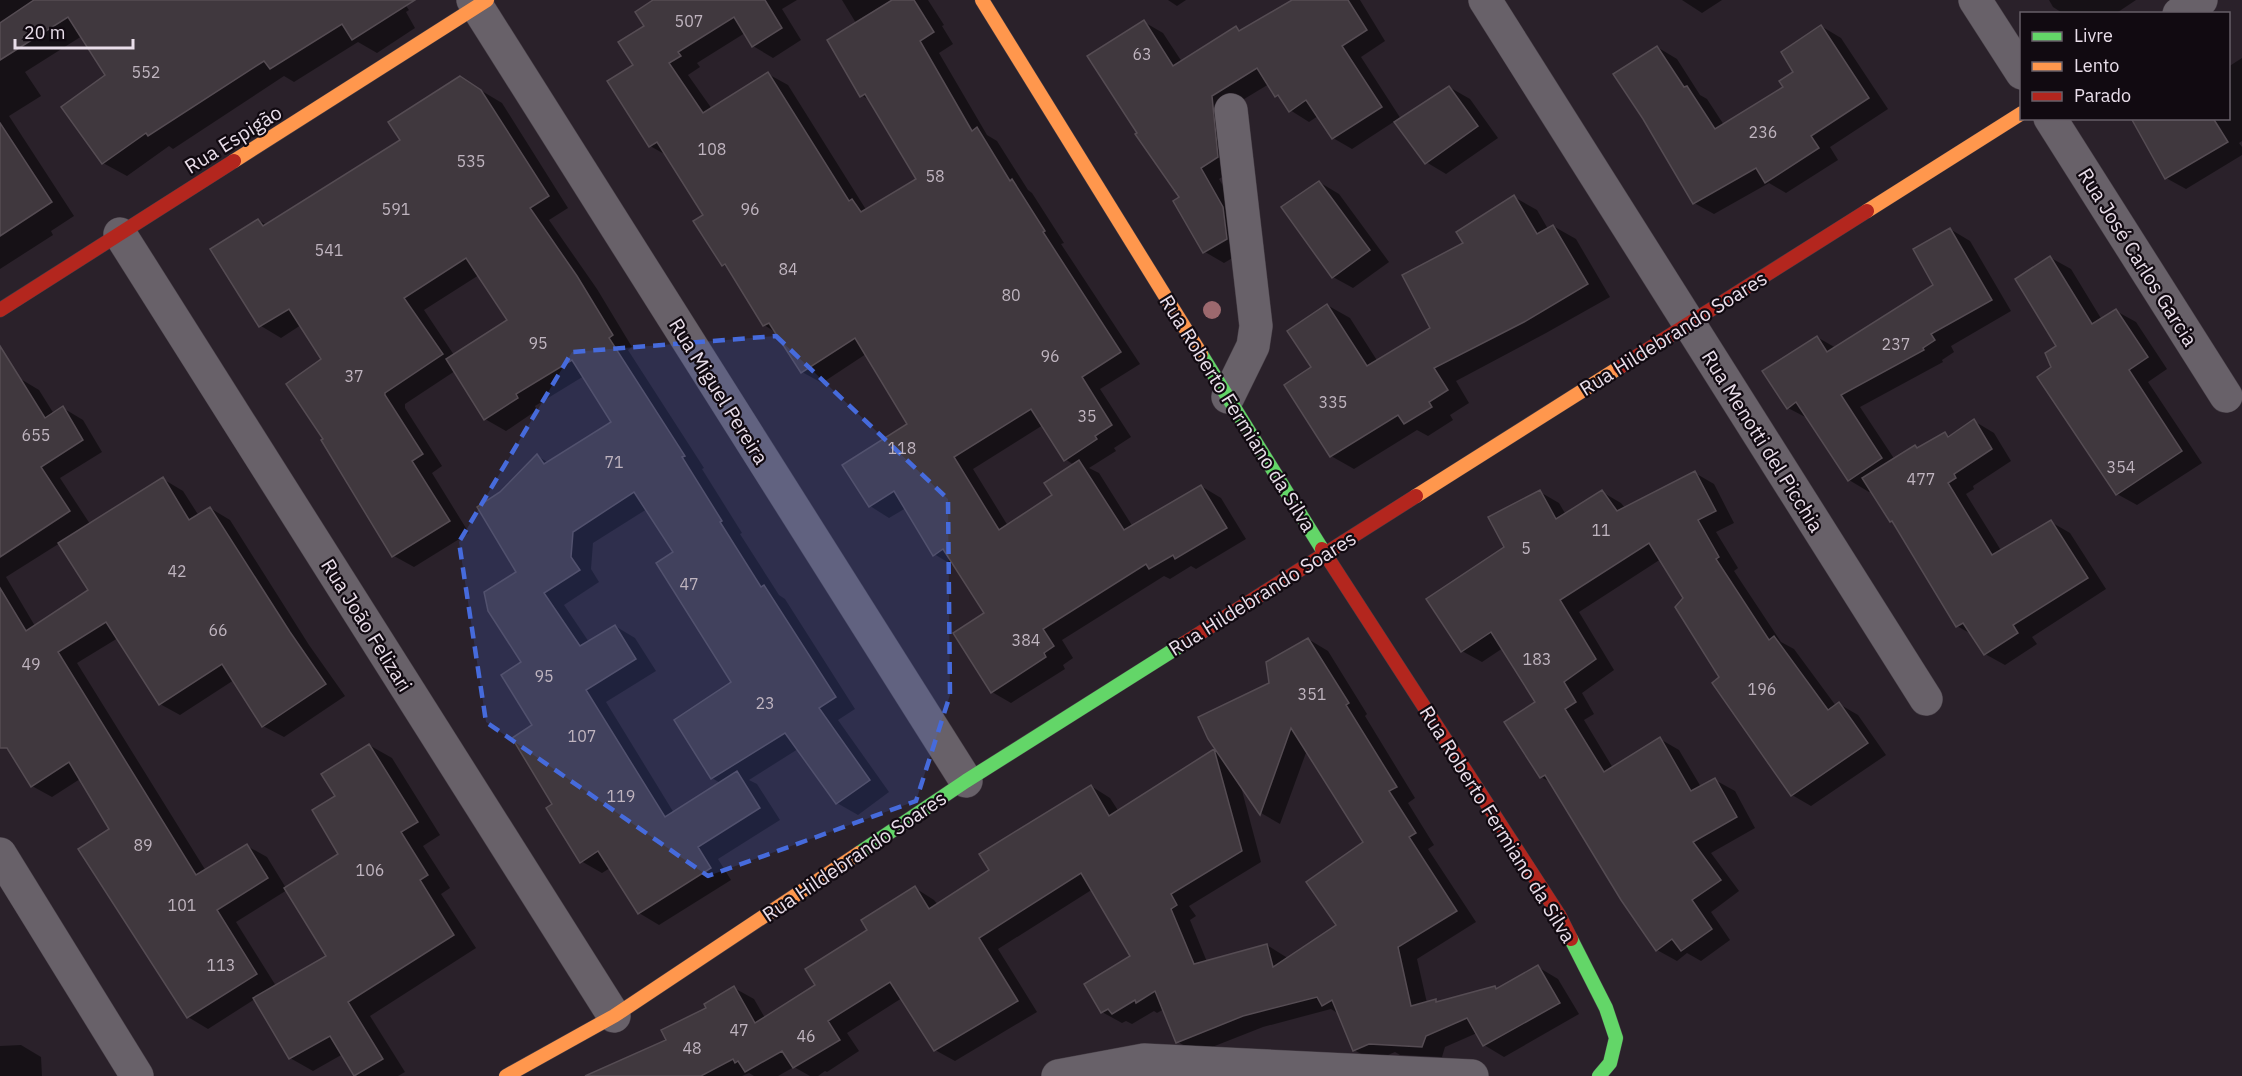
<svg xmlns="http://www.w3.org/2000/svg" width="2242" height="1076" viewBox="0 0 2242 1076" font-family="'IBM Plex Sans',sans-serif">
  <rect width="100%" height="100%" fill="#2a212a"/>
  <g fill="#0007" fill-rule="evenodd">
    <path d="M0,0H402L409,10L406,12L415,28L377,53L358,42L294,82L284,76L173,149L169,146L127,176L103,163L108,75L82,36L25,72L41,96L9,116L74,216L51,231L53,235L0,269Z"/>
    <path d="M656,0H797L782,9L801,40L773,58L753,46L745,33L697,63L700,67L688,75L712,109L768,74L788,85L865,208L868,210L918,180L871,101L861,95L856,23L842,0H928L944,25L942,26L953,44L939,53L987,135L997,141L1028,190L1032,193L1064,243L1061,244L1140,364L1100,389L1131,437L1114,448L1116,451L1089,468L1099,473L1133,527L1201,486L1221,498L1246,539L1196,569L1191,566L1170,579L1164,576L1062,640L1073,658L1063,665L1065,669L1011,703L992,692L987,614L954,566L934,554L906,508L889,518L870,506L909,425L866,354L822,383L802,372L777,333L764,325L731,270L723,265L705,215L668,156L650,146L635,66ZM1043,425L1065,459L1074,465L1055,495L1008,526L973,469Z"/>
    <path d="M1168,0H1186L1177,6Z"/>
    <path d="M1294,0H1360L1385,41L1361,57L1401,119L1449,87L1470,99L1498,138L1446,174L1426,162L1395,121L1352,149L1333,138L1318,116L1309,122L1290,110L1269,84L1231,107L1237,168L1219,179L1242,219L1246,250L1224,263L1205,252L1181,198L1144,22L1163,33L1182,62L1236,28L1242,31Z"/>
    <path d="M1682,0H1722L1702,13Z"/>
    <path d="M2049,0H2136L2115,14H2064L2053,7Z"/>
    <path d="M1821,26L1841,38L1888,109L1830,147L1838,160L1786,193L1769,183L1714,214L1694,203L1657,47L1677,59L1700,95L1707,99L1724,125L1785,87Z"/>
    <path d="M2242,58V141L2239,143L2242,147V155L2186,189L2166,178L2135,118H2228V67Z"/>
    <path d="M460,78L502,103L568,208L549,220L597,289L632,347L628,350L704,468L702,469L742,533L740,534L779,595L785,599L855,709L838,720L889,792L858,815L837,803L798,749L749,780L757,784L780,820L718,859L731,880L659,925L639,913L610,868L602,873L581,861L554,805L534,726L523,663L518,573L500,494L537,456L549,463L613,423L584,376L535,406L537,410L506,431L485,419L455,371L405,404V408L442,466L432,473L469,533L414,567L394,556L325,439L324,360L301,325L281,338L261,326L212,250L258,220L267,225L402,140ZM479,275L509,320L454,355L424,310ZM647,509L675,553L733,683L677,720L712,778L720,783L674,813L606,702L656,671L635,638L615,626L589,642L564,605L599,582L591,569L593,543Z"/>
    <path d="M1319,182L1339,194L1389,262L1353,288L1333,277Z"/>
    <path d="M1514,197L1537,210L1548,229L1553,226L1576,239L1610,297L1546,333L1456,381L1469,403L1450,415L1453,420L1428,436L1417,430L1354,469L1331,456L1313,367L1327,305L1350,318L1378,362L1432,328L1465,243Z"/>
    <path d="M1950,229L1970,241L2011,311L1951,346L1954,352L1942,360L1943,362L1860,407L1895,460L1918,449L1945,433L1951,437L1974,421L1994,433L2011,461L1973,486L1974,489L1966,494L2002,552L2051,522L2070,533L2106,589L2032,637L2037,644L2005,665L1985,654L1973,635L1957,626L1895,524L1891,521L1872,490L1869,492L1849,480L1809,419L1788,408L1817,337L1836,348L1935,285Z"/>
    <path d="M2051,258L2071,269L2102,320L2116,311L2136,322L2167,369L2148,382L2202,463L2137,505L2117,494L2053,368L2058,347Z"/>
    <path d="M19,378L39,390L54,414L63,408L83,420L102,452L60,478L90,524L163,479L183,491L199,516L210,508L230,520L309,645L345,696L284,737L263,726L234,680L180,715L160,704L118,638L77,663L206,871L247,846L267,857L286,888L340,854L337,796L369,745L392,758L440,835L423,846L450,888L441,894L476,948L370,1016L405,1072L398,1076H357L343,1054L313,1071L290,1058L255,999L208,1029L188,1017L111,830L80,779L52,797L32,786L0,735V391ZM60,543L90,591L35,626L6,577ZM287,890L328,956L276,986L236,922Z"/>
    <path d="M1695,473L1714,484L1734,523L1716,532L1738,568L1734,571L1781,642L1794,649L1836,706L1839,704L1858,715L1886,755L1811,806L1792,795L1721,678L1685,599L1661,559L1579,612L1614,670L1582,693L1594,714L1584,720L1613,768L1660,739L1679,750L1701,787L1715,780L1735,791L1755,828L1711,853L1739,891L1711,912L1730,940L1701,961L1687,953L1677,961L1657,950L1552,783L1541,777L1537,703L1503,648L1482,662L1462,651L1506,548L1540,492L1559,503L1566,515L1602,492L1621,503L1625,508Z"/>
    <path d="M1308,639L1328,651L1367,714L1365,716L1415,798L1408,803L1434,845L1428,849L1476,922L1417,959L1427,1003L1435,1001L1438,1002L1494,988L1498,989L1538,967L1558,979L1579,1014L1504,1057L1484,1045L1477,1033L1445,1047L1442,1057L1400,1055L1395,1052L1374,1061L1354,1050L1339,1014L1331,1009L1263,1027L1197,1053L1178,1042L1164,1009L1157,1013L1154,1011L1132,1024L1126,1021L1122,1023L1102,1012L1132,957L1093,889L998,949L1037,1012L955,1061L935,1050L902,998L847,1033L859,1051L827,1072L825,1071L818,1076H810L794,1067L778,1076H754L749,1073L742,1076H588L668,1041L734,988L754,999L765,1018L817,986L869,931L915,888L934,900L938,905L991,871L1091,786L1110,798L1119,812L1214,751L1220,754L1271,684ZM1307,750L1365,842L1338,926L1287,960L1286,957L1267,945L1207,962L1190,920L1196,916L1189,906L1261,862L1240,783L1261,813L1280,824Z"/>
    <path d="M21,1045L41,1057L42,1076H0V1046Z"/>
  </g>
  <g fill="#40383e" stroke="#554c53" stroke-width="1.5">
    <path d="M34,0H415L352,40L342,24L270,69L264,61L148,136L146,133L102,164L61,107L105,75L68,17L0,60V23Z"/>
    <path d="M653,0H765L782,28L752,47L734,17L678,52L681,56L669,63L703,113L768,72L849,201L852,199L861,212L916,179L865,94L860,97L827,40L892,0H914L934,32L920,41L972,131L977,127L1010,181L1012,179L1045,231L1043,232L1121,352L1082,377L1112,425L1095,436L1097,439L1064,461L1031,409L954,457L999,530L1052,495L1044,483L1079,460L1124,530L1201,485L1227,528L1175,559L1173,555L1149,569L1146,564L1043,629L1054,646L1044,653L1046,657L991,693L953,633L984,613L943,549L933,556L894,491L869,507L842,465L907,424L855,338L801,373L769,323L763,326L725,264L722,266L693,221L703,215L657,142L649,147L607,81L633,65L618,42L644,26L635,12Z"/>
    <path d="M1292,0H1348L1367,30L1342,46L1382,107L1332,139L1306,100L1289,112L1278,95L1275,97L1257,68L1212,96L1218,157L1201,168L1223,207L1227,239L1203,253L1173,201L1179,197L1135,134L1137,133L1087,56L1144,20L1173,66L1236,26L1239,31Z"/>
    <path d="M1821,25L1869,98L1811,136L1819,148L1765,183L1756,168L1693,204L1643,119L1613,74L1657,46L1684,87L1687,86L1715,129L1783,87L1779,81L1793,72L1781,52Z"/>
    <path d="M460,76L481,90L549,196L530,208L577,276L613,335L609,338L685,456L682,457L722,521L720,522L761,587L764,585L836,697L819,708L870,780L836,804L785,733L711,779L674,720L731,682L656,563L673,552L634,492L573,532L571,557L580,570L544,593L580,646L615,625L636,659L586,690L665,817L737,771L760,808L698,847L711,868L638,914L598,851L580,863L546,808L552,804L512,738L532,725L501,675L521,662L488,611L484,592L516,572L477,507L500,492L537,454L544,464L611,422L572,360L516,394L518,398L484,420L446,359L507,320L466,258L404,298L443,354L385,393V395L423,454L412,461L450,521L392,557L321,440L323,439L286,384L321,359L289,309L259,327L210,249L258,219L263,226L400,140L388,122Z"/>
    <path d="M1449,86L1478,126L1425,164L1394,122Z"/>
    <path d="M2131,118H2213L2228,142L2165,179Z"/>
    <path d="M0,123L52,202L0,236Z"/>
    <path d="M1319,181L1370,250L1332,278L1281,207Z"/>
    <path d="M1514,195L1537,234L1553,225L1588,284L1524,322L1434,368L1448,390L1429,402L1432,407L1404,424L1398,415L1330,457L1284,385L1311,367L1287,331L1327,304L1367,366L1430,328L1402,275L1463,243L1456,232Z"/>
    <path d="M1950,228L1992,300L1931,334L1935,340L1923,348L1924,350L1841,395L1882,458L1848,481L1796,402L1787,409L1762,371L1817,336L1827,352L1933,285L1913,249Z"/>
    <path d="M2050,256L2092,324L2116,309L2148,357L2129,370L2182,451L2116,495L2037,377L2051,367L2045,353L2056,346L2015,279Z"/>
    <path d="M0,346L45,418L63,406L83,440L41,467L70,511L0,557Z"/>
    <path d="M1974,419L1992,449L1954,474L1956,478L1948,483L1992,555L2051,520L2088,578L2013,625L2018,633L1984,655L1963,623L1956,627L1892,521L1890,522L1862,478L1915,445L1917,448L1945,432L1948,437Z"/>
    <path d="M1695,471L1716,511L1698,520L1719,557L1716,559L1769,640L1774,636L1828,710L1839,702L1868,743L1791,796L1712,683L1719,677L1675,607L1683,598L1649,543L1560,600L1596,659L1564,682L1576,702L1565,709L1604,772L1660,737L1691,791L1715,778L1737,817L1693,842L1721,880L1692,900L1712,929L1681,951L1672,939L1656,951L1621,900L1545,775L1540,778L1504,722L1535,702L1491,632L1461,652L1426,599L1504,547L1488,517L1540,490L1556,519L1602,490L1617,511Z"/>
    <path d="M163,477L189,520L210,507L290,632L326,684L262,727L222,664L159,705L106,622L58,652L196,875L247,844L268,878L217,910L257,974L187,1018L78,849L109,829L69,762L31,787L7,748H0V588L26,631L88,590L58,543Z"/>
    <path d="M1308,638L1349,703L1346,705L1397,787L1389,791L1416,833L1409,837L1457,911L1398,947L1411,1006L1436,999V1002L1495,986L1496,989L1538,965L1560,1003L1483,1046L1467,1018L1426,1036L1422,1047L1369,1044L1353,1051L1332,1000L1322,1006L1317,997L1243,1016L1176,1043L1155,991L1136,1003L1135,1000L1112,1014L1108,1009L1101,1013L1084,984L1130,956L1081,873L979,938L1018,1001L934,1051L890,982L828,1021L840,1040L793,1068L782,1051L745,1072L738,1061L735,1063L733,1059L701,1076H585L666,1040L661,1030L706,1008L704,1004L734,986L755,1023L815,985L805,969L867,930L861,920L915,886L929,909L989,870L979,854L1091,785L1109,816L1214,749L1242,851L1171,894L1177,905L1171,909L1194,964L1267,944L1273,967L1336,925L1306,882L1363,842L1291,728L1260,815L1208,739L1198,717L1269,683L1266,662Z"/>
    <path d="M369,744L418,822L401,832L428,875L420,880L454,935L348,1002L383,1059L354,1076L330,1036L289,1059L253,998L326,956L284,888L338,854L312,810L335,796L321,774Z"/>
  </g>
  <g fill="none" stroke-linecap="round" stroke-linejoin="round">
    <g stroke="#453d45" stroke-width="34">
      <g id="street">
        <path d="M473,0L966,781"/>
        <path d="M1485,0L1926,699"/>
        <path d="M1975,0L2022,73"/>
        <path d="M2179,14L2201,0"/>
        <path d="M2050,118L2226,396"/>
        <path d="M120,234L614,1016"/>
        <path d="M1228,397L1253,346L1256,326L1231,110"/>
        <path d="M0,854L137,1076"/>
        <path d="M1058,1076L1144,1060L1472,1076"/>
      </g>
    </g>
    <g stroke="#453d45" stroke-width="15">
      <g id="fast">
        <path d="M1201,354L1322,549"/>
        <path d="M859,853L966,781L1183,644"/>
        <path d="M1571,939L1606,1008L1616,1038L1610,1063L1599,1076"/>
      </g>
    </g>
    <g stroke="#453d45" stroke-width="15">
      <g id="slow">
        <path d="M982,0L1201,354"/>
        <path d="M234,161L487,0"/>
        <path d="M1867,211L2022,113"/>
        <path d="M1416,496L1620,367"/>
        <path d="M506,1076L614,1016L859,853"/>
      </g>
    </g>
    <g stroke="#453d45" stroke-width="15">
      <g id="jam">
        <path d="M0,310L234,161"/>
        <path d="M1620,367L1867,211"/>
        <path d="M1322,549L1559,915L1571,939"/>
        <path d="M1183,644L1416,496"/>
      </g>
    </g>
    <use href="#street" stroke="#686169" stroke-width="33"/>
    <use href="#fast" stroke="#63d668" stroke-width="14"/>
    <use href="#slow" stroke="#ff974d" stroke-width="14"/>
    <use href="#jam" stroke="#b3261e" stroke-width="14"/>
  </g>
  <circle fill="#9c696e" cx="1212" cy="310" r="9"/>
  <path fill="#466bdc" fill-opacity="0.2" stroke="#466bdc" stroke-width="4.5" stroke-dasharray="12 8" stroke-linejoin="round" d="M776,336L948,499L950,695L916,801L708,876L486,722L459,542L572,352Z"/>
  <g text-anchor="middle" dominant-baseline="central" stroke-width="4.5" stroke-linejoin="round" paint-order="stroke">
    <g font-size="16" fill="#bfb4bf">
      <text x="689" y="21">507</text>
      <text x="1142" y="54">63</text>
      <text x="146" y="72">552</text>
      <text x="1763" y="132">236</text>
      <text x="712" y="149">108</text>
      <text x="471" y="161">535</text>
      <text x="935" y="176">58</text>
      <text x="396" y="209">591</text>
      <text x="750" y="209">96</text>
      <text x="329" y="250">541</text>
      <text x="788" y="269">84</text>
      <text x="1011" y="295">80</text>
      <text x="538" y="343">95</text>
      <text x="1896" y="344">237</text>
      <text x="1050" y="356">96</text>
      <text x="354" y="376">37</text>
      <text x="1333" y="402">335</text>
      <text x="1087" y="416">35</text>
      <text x="36" y="435">655</text>
      <text x="902" y="448">118</text>
      <text x="614" y="462">71</text>
      <text x="2121" y="467">354</text>
      <text x="1921" y="479">477</text>
      <text x="1601" y="530">11</text>
      <text x="1526" y="548">5</text>
      <text x="177" y="571">42</text>
      <text x="689" y="584">47</text>
      <text x="218" y="630">66</text>
      <text x="1026" y="640">384</text>
      <text x="1537" y="659">183</text>
      <text x="31" y="664">49</text>
      <text x="544" y="676">95</text>
      <text x="1762" y="689">196</text>
      <text x="1312" y="694">351</text>
      <text x="765" y="703">23</text>
      <text x="582" y="736">107</text>
      <text x="621" y="796">119</text>
      <text x="143" y="845">89</text>
      <text x="370" y="870">106</text>
      <text x="182" y="905">101</text>
      <text x="221" y="965">113</text>
      <text x="739" y="1030">47</text>
      <text x="806" y="1036">46</text>
      <text x="692" y="1048">48</text>
    </g>
    <g font-size="20" fill="#e9deea" stroke="#110a11">
      <text transform="translate(233 139) rotate(-32)">Rua Espigão</text>
      <text transform="translate(2138 257) rotate(58)">Rua José Carlos Garcia</text>
      <text transform="translate(1673 333) rotate(-32)">Rua Hildebrando Soares</text>
      <text transform="translate(719 391) rotate(58)">Rua Miguel Pereira</text>
      <text transform="translate(1238 413) rotate(58)">Rua Roberto Fermiano da Silva</text>
      <text transform="translate(1763 441) rotate(58)">Rua Menotti del Picchia</text>
      <text transform="translate(1262 593) rotate(-32)">Rua Hildebrando Soares</text>
      <text transform="translate(367 625) rotate(58)">Rua João Felizari</text>
      <text transform="translate(1498 824) rotate(58)">Rua Roberto Fermiano da Silva</text>
      <text transform="translate(854 856) rotate(-34)">Rua Hildebrando Soares</text>
    </g>
  </g>
  <rect x="2020" y="12" width="210" height="108" fill="#110a11" stroke="#675f68" stroke-width="1.5"/>
  <rect x="2032" y="32" width="30" height="9" fill="#63d668" stroke="#675f68" stroke-width="1.5"/>
  <text x="2074" y="42" font-size="18" fill="#e9deea">Livre</text>
  <rect x="2032" y="62" width="30" height="9" fill="#ff974d" stroke="#675f68" stroke-width="1.5"/>
  <text x="2074" y="72" font-size="18" fill="#e9deea">Lento</text>
  <rect x="2032" y="92" width="30" height="9" fill="#b3261e" stroke="#675f68" stroke-width="1.5"/>
  <text x="2074" y="102" font-size="18" fill="#e9deea">Parado</text>
  <path d="M15 39v9h118v-9" fill="none" stroke="#e9deea" stroke-width="3"/>
  <text x="24" y="39" font-size="18" fill="#e9deea" stroke="#110a11" stroke-width="4.5" paint-order="stroke">20 m</text>
</svg>
